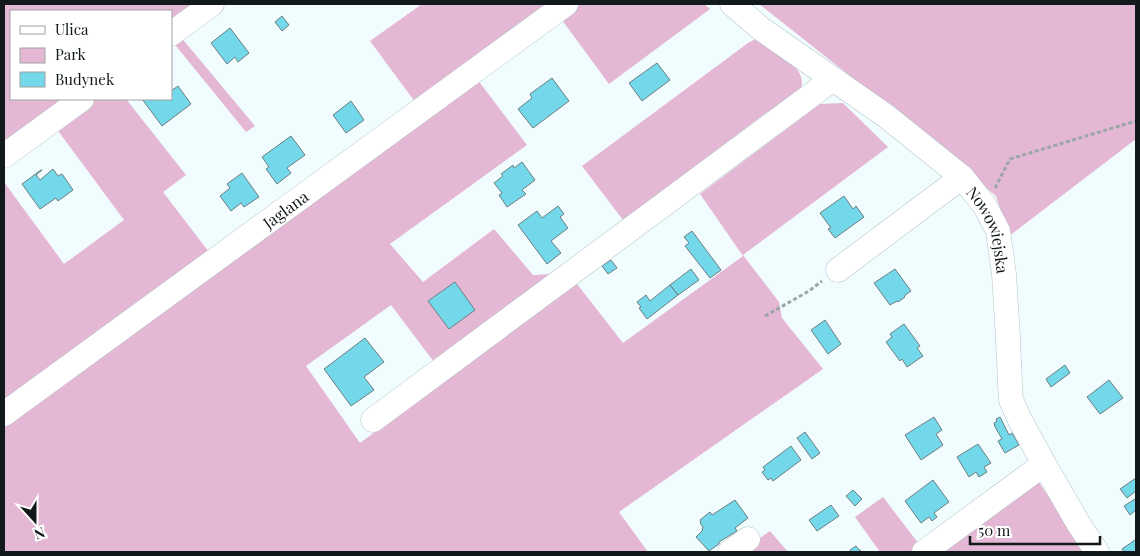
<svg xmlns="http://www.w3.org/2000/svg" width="1140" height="556" viewBox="0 0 1140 556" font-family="'Playfair Display',serif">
  <rect width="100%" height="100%" fill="#f1fcfe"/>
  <g fill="#e4b7d4">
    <path d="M4,4H201L171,25V11H11V99H69L4,146Z"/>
    <path d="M422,4H550L418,106L370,41Z"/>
    <path d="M576,4H704L710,9L609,84L559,16Z"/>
    <path d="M759,4H1136V139L1009,236L996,196L864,87Z"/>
    <path d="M180,36L255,126L246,132L172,41Z"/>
    <path d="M757,38C770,47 803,65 802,83C802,87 799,92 798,95L767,112L623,220L582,166L748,43Z"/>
    <path d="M474,75L527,145L390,244L423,282L494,229L533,275L551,274L434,362L391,305L306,366L360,443L577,284L623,343L743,256L700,194L820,104L843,103L888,147L743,255L779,302L782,318L823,369L619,512L648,552H4V419Z"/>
    <path d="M95,99H126L186,175L163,192L212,256L4,408V182L64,264L124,220L56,128Z"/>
    <path d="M1036,478L1086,552H934Z"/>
    <path d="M883,497L922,548L916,552H880L855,517Z"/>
    <path d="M770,531L788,552H740Z"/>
  </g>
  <g fill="#73d8ea" stroke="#6d7e81">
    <path d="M282,16L289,25L282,31L275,22Z"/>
    <path d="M230,28L249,53L238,62L235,57L227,64L211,43Z"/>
    <path d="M657,63L670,80L642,101L629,83Z"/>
    <path d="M552,78L569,101L533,128L518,109L532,98L530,94Z"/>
    <path d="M178,86L191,104L162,126L142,99H171V91Z"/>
    <path d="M351,101L364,120L346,133L333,115Z"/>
    <path d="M291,136L305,155L287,168L291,173L277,184L266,169L269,167L262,157Z"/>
    <path d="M522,162L535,180L522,190L526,194L507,207L499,195L502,193L494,183L503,176L501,174L513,165L514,168Z"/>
    <path d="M53,169L58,176L62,174L73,190L58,201L56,198L40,209L22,184L41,170H42L36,175L40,180Z"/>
    <path d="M242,173L259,197L244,207L241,203L231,211L220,196L230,188L227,184Z"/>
    <path d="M844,196L853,209L856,206L864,217L835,238L828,229L831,228L820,213Z"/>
    <path d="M558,206L564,214L560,217L568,228L551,241L561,253L547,264L518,225L537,211L542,218Z"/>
    <path d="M692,231L721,270L710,278L685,246L689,243L684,237Z"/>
    <path d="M611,260L617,268L608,274L602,266Z"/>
    <path d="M691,269L699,280L678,295L670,285Z"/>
    <path d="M895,269L911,291L904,296L905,297L898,302L897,301L890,305L874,283Z"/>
    <path d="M455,282L475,310L449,329L428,301Z"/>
    <path d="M670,285L678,295L647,319L639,308L641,307L637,302L646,295L650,301Z"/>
    <path d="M825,320L841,344L828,354L811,330Z"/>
    <path d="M904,324L920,346L917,348L923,356L907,367L902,359L900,361L886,342L892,337L890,334Z"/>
    <path d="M365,338L384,362L364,377L374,390L351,406L324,369Z"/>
    <path d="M1065,365L1070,373L1051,387L1046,379Z"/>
    <path d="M1109,380L1123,398L1100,414L1087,397Z"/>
    <path d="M934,417L942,430L936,434L943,445L921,460L905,435Z"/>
    <path d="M1000,417L1009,435L1012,433L1019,445L1005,453L998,441L1002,439L994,425H995L994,423L997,421L996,419Z"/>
    <path d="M805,432L820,453L812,459L797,438Z"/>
    <path d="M978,444L991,463L984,467L987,472L979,477L976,472L969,477L957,457Z"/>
    <path d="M791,446L801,460L773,481L771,478L768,480L762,472L765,470L763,467Z"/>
    <path d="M1136,478V491L1127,498L1120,489Z"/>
    <path d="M933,480L949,502L934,513L937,517L932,521L929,517L921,523L905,501Z"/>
    <path d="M853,490L862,499L855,506L846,496Z"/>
    <path d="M1135,499L1136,501V510L1130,515L1124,506Z"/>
    <path d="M735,500L748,518L735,528L737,531L719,542V544L709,551L696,537L702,531L703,527L700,523L701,522L700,520L710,512L712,515Z"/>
    <path d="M831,505L839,516L817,531L809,520Z"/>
    <path d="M1135,540L1136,541V552H1124L1122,549Z"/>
    <path d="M856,546L859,550H860L862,552H851L850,550Z"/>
  </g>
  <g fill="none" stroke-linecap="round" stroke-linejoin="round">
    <g stroke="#b2c5c8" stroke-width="25">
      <g id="minor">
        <path id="s1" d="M732,4L760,28L886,116L962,177L985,206L998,231L1004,274L1008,339L1010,383L1011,400L1020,420L1044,464L1078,523L1097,552"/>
        <path d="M171,34L212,4"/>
        <path d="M4,156L82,99"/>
        <path d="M838,270L962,177"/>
        <path id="s2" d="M4,414L566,4"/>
        <path d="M373,420L833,79"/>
        <path d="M730,552L748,539"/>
        <path d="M924,552L1044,464"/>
      </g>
    </g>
    <g stroke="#9ca6a7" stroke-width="3" stroke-dasharray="4 2.5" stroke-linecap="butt">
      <path d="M995,188L1010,159L1136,121"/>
      <path d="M765,316L809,291L822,281"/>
    </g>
    <use href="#minor" stroke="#fff" stroke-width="24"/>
  </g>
  <g text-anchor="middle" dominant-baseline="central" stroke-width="4" stroke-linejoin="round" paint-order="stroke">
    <g font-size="16" fill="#12191a" stroke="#fff">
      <text stroke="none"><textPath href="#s2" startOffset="348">Jaglana</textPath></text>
      <text stroke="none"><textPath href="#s1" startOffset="349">Nowowiejska</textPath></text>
    </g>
  </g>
  <rect width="1140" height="556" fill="none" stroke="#12191a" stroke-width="10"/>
  <rect x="10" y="10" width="162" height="90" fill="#ffffff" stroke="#a0a3a3"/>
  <rect x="20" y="26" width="25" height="8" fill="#ffffff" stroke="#a0a3a3"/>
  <text x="55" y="35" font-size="15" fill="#12191a">Ulica</text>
  <rect x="20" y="48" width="25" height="15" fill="#e4b7d4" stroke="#a0a3a3"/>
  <text x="55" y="60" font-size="15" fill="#12191a">Park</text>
  <rect x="20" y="72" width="25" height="15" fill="#73d8ea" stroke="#a0a3a3"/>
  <text x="55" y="85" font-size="15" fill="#12191a">Budynek</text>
  <g transform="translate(35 521) rotate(159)" stroke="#ffffff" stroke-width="4" paint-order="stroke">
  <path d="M0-4L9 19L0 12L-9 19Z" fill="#12191a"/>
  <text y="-8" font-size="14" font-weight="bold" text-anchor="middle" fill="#12191a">N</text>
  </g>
  <path d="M970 536v8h130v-8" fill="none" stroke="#12191a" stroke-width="2.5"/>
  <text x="978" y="536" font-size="15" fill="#12191a" stroke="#ffffff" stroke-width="4" paint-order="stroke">50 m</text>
</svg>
